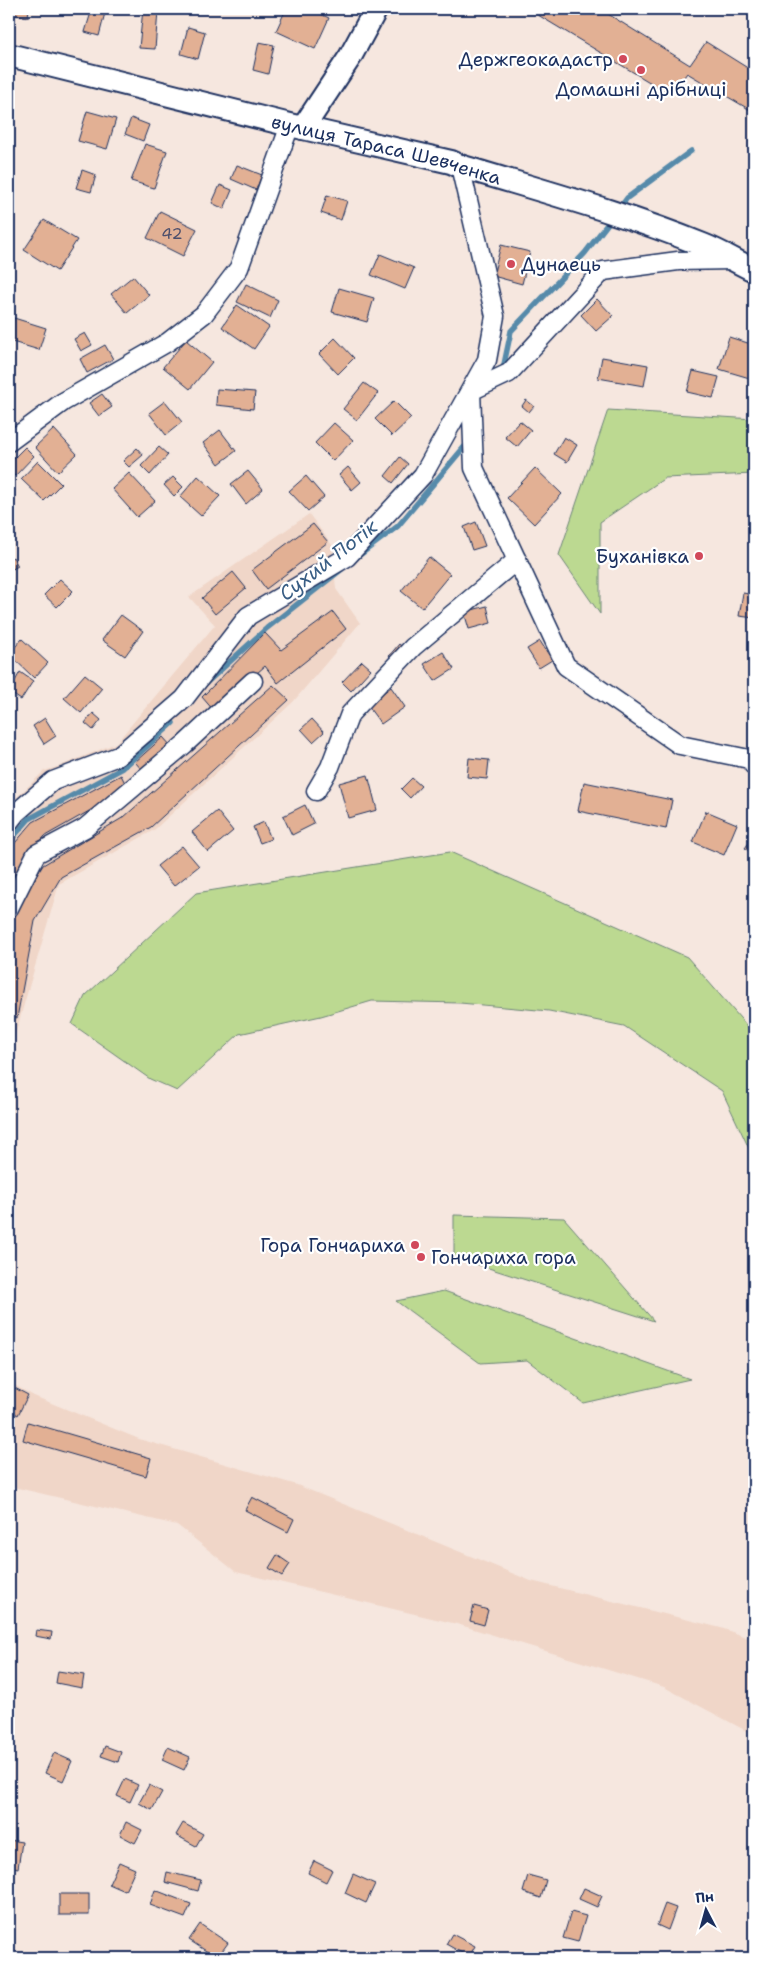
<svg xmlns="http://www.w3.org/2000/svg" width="763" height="1967" viewBox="0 0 763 1967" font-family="'Shantell Sans',sans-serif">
  <rect width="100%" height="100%" fill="#f6e7df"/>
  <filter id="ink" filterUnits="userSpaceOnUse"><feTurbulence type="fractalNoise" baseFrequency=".02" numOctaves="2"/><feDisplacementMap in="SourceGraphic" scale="10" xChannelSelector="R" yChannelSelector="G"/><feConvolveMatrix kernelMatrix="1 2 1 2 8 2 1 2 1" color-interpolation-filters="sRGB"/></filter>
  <g filter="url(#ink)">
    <g fill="#f0d6c8">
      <path d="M309,514L332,545L336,589L360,623L293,702L154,830L59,884L13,1042L9,1041V805L44,771L60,766L116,743L215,625L189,597Z"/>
      <path d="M9,1382L34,1396L139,1439L297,1485L531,1581L721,1628L754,1640V1735L664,1687L457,1624L236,1572L177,1525L9,1486Z"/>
    </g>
    <g fill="#bcd991" stroke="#6c8478">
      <path d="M608,410L754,419V474L665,478L600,522V614L559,555Z"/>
      <path d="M450,852L687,957L754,1034V1159L722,1091L624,1026L549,1011L460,1003L372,1001L321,1016L239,1034L177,1091L150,1079L72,1024L85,996L196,893Z"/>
      <path d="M454,1215L564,1218L654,1321L454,1257Z"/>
      <path d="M444,1291L690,1379L583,1403L527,1360L480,1363L396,1301Z"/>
    </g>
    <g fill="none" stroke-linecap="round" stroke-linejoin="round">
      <g stroke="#568aaa" stroke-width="5.5">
        <path d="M619,209L627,198L691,151"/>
        <path d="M503,369L511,331L585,253L612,218"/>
        <path d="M357,557L398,526L465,446"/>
        <path d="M204,685L267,628L342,569"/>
        <path d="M9,842L29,819L123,768L173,723"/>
      </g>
    </g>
    <g fill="#e2b094" stroke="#1b2f5e">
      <path d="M11,9H29L28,17L10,14Z"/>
      <path d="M92,9H106L99,36L85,32Z"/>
      <path d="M143,9L158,11L155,49L139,48Z"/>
      <path d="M286,9H310L329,18L315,49L276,31Z"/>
      <path d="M528,9H600L690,65L706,42L754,72V106L752,111L687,73L671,95Z"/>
      <path d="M188,27L205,32L198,59L181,54Z"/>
      <path d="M259,42L274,45L268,74L253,70Z"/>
      <path d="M87,111L116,119L107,149L78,141Z"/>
      <path d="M131,118L149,125L143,141L125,134Z"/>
      <path d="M145,144L167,151L154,188L131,181Z"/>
      <path d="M9,145L13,146V159L9,158Z"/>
      <path d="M237,165L262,175L256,190L231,179Z"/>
      <path d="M82,170L96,175L91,192L76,188Z"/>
      <path d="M220,185L232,190L224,209L212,203Z"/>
      <path d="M327,195L347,201L341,220L321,213Z"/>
      <path d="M160,211L197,229L183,256L147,238Z"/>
      <path d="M44,220L77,240L57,271L24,250Z"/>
      <path d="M501,245L530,252L522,284L493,276Z"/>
      <path d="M380,254L414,268L405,289L371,275Z"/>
      <path d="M133,276L149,295L127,313L111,294Z"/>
      <path d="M246,284L278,300L270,318L237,302Z"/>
      <path d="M339,288L374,298L367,322L332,312Z"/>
      <path d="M597,299L613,316L596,331L581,315Z"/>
      <path d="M237,305L269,327L254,349L222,327Z"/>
      <path d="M14,318L46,328L39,350L9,341V335Z"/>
      <path d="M85,333L92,345L81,351L74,339Z"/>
      <path d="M729,337L754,345L753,379L719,369Z"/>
      <path d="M335,338L354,358L338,374L319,354Z"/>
      <path d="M186,340L212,362L190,389L163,367Z"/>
      <path d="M105,345L113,359L87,373L80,359Z"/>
      <path d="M602,357L648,365L644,386L598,378Z"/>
      <path d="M693,371L719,377L713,398L687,392Z"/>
      <path d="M364,383L378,393L357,420L343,409Z"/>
      <path d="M217,389L255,392L253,409L216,405Z"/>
      <path d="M102,394L112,407L99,416L89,403Z"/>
      <path d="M526,400L534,406L529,412L522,406Z"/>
      <path d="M165,401L182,422L166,435L149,413Z"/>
      <path d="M394,401L411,418L392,436L375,419Z"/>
      <path d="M520,421L531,430L517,447L505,437Z"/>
      <path d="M334,423L353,440L333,461L315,443Z"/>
      <path d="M54,429L77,454L58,472L35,447Z"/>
      <path d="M220,430L236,451L219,464L203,443Z"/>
      <path d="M564,437L577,445L567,462L554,454Z"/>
      <path d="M25,447L34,456L15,476L9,470V463Z"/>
      <path d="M159,447L168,455L150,475L141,466Z"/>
      <path d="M137,448L143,455L129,467L123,461Z"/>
      <path d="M400,457L408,464L393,483L385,476Z"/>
      <path d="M38,461L61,484L44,501L21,479Z"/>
      <path d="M348,467L361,482L352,490L339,475Z"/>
      <path d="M535,468L562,494L534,524L507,498Z"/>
      <path d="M248,471L263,489L246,504L231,484Z"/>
      <path d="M129,473L155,501L137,517L112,489Z"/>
      <path d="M198,476L220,496L201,516L180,497Z"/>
      <path d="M306,476L324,497L308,511L289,491Z"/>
      <path d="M173,477L183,487L174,496L164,485Z"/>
      <path d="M476,522L485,546L472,550L464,527Z"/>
      <path d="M313,524L328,542L266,589L252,570Z"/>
      <path d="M13,557L18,566L9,571V560Z"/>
      <path d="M429,557L450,574L422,608L401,591Z"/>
      <path d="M233,572L246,588L215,614L202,598Z"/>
      <path d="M60,579L73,591L57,607L44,595Z"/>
      <path d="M743,593L754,595V618L739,616Z"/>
      <path d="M487,606L491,623L469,629L464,612Z"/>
      <path d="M333,612L346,629L278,683L265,666L214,711L202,697L265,633L281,650Z"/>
      <path d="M121,615L143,631L125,656L102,640Z"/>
      <path d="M22,639L48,663L34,678L9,654Z"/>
      <path d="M540,641L552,660L539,668L527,649Z"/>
      <path d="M399,644L406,650L395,662L389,656Z"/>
      <path d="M443,652L454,669L435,681L424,664Z"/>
      <path d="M362,661L371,669L351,691L342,682Z"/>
      <path d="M20,672L33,681L21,700L9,692Z"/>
      <path d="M85,674L102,688L81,713L64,698Z"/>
      <path d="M273,685L289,700L151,827L61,877L35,921L17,1018L9,1016V936L12,917L43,865L124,817Z"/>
      <path d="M391,687L405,707L381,724L367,705Z"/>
      <path d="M93,713L101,720L93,730L85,723Z"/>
      <path d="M45,718L56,736L44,744L33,726Z"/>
      <path d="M312,719L324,732L313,742L301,729Z"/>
      <path d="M163,737L171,746L143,771L135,762Z"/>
      <path d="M469,758L489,760L487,779L467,777Z"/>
      <path d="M121,775L128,789L45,836L32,851L9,894V850L33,822Z"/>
      <path d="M368,775L377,810L348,818L339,783Z"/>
      <path d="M412,778L421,786L410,798L401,789Z"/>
      <path d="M584,782L672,800L666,829L578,811Z"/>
      <path d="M305,805L314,824L292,835L283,816Z"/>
      <path d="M217,811L233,831L208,852L192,832Z"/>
      <path d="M706,811L737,824L724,855L693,842Z"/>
      <path d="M264,822L271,839L260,843L253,827Z"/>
      <path d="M754,836V855L745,848Z"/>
      <path d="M182,846L199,866L174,886L157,866Z"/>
      <path d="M9,1385L28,1395L18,1415L9,1410Z"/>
      <path d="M28,1422L151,1458L146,1476L23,1440Z"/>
      <path d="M252,1497L294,1519L288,1532L245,1510Z"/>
      <path d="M277,1555L290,1564L282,1576L269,1568Z"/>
      <path d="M474,1606L488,1610L484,1625L470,1621Z"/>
      <path d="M36,1630L52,1632L51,1639L35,1636Z"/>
      <path d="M58,1671L84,1675L82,1688L56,1683Z"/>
      <path d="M105,1746L121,1752L118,1762L101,1756Z"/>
      <path d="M168,1747L190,1757L184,1770L162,1760Z"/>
      <path d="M54,1753L72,1761L63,1781L45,1773Z"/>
      <path d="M125,1779L138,1785L130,1802L117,1796Z"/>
      <path d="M149,1785L162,1792L152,1810L139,1803Z"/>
      <path d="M126,1822L142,1830L135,1843L120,1835Z"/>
      <path d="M183,1823L203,1834L196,1846L176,1835Z"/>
      <path d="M9,1840L22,1842L18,1868L9,1866Z"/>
      <path d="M314,1861L332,1870L326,1882L308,1873Z"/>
      <path d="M119,1862L135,1869L125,1891L109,1884Z"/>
      <path d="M167,1872L201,1880L198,1891L165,1882Z"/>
      <path d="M353,1874L375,1884L366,1903L345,1893Z"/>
      <path d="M528,1875L546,1880L541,1898L523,1892Z"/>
      <path d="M584,1888L602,1896L597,1907L579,1899Z"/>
      <path d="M155,1890L191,1904L185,1918L150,1905Z"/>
      <rect x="59" y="1894" width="30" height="21"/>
      <path d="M665,1904L676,1908L668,1930L657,1925Z"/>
      <path d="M571,1912L586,1916L578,1942L563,1938Z"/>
      <path d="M200,1924L228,1943L217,1958L189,1940Z"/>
      <path d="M452,1934L475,1946L469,1957L446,1944Z"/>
    </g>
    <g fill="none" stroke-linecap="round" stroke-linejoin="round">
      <g stroke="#1b2f5e" stroke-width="21">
        <g id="minor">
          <path d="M732,260L678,261L603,271L509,373L471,391L474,468L566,666L680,745L749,759L754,766"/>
          <path d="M9,442L63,402L168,342L204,314L239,268L290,125"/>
          <path d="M316,791L330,767L350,714L413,647L517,560"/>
          <path d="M9,822L16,813L53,781L118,756L184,699L248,616L347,557L423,475L487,360L495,316L460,166"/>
          <path d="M9,908L36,854L85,828L185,744L253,681"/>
        </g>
      </g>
      <g stroke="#1b2f5e" stroke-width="26">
        <g id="tertiary">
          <path id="s1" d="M9,55L290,125L451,162L460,166C542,191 624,213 703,245C721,252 737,262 754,270"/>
          <path d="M303,128L350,57L376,9"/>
        </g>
      </g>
      <use href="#minor" stroke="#fff" stroke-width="18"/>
      <use href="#tertiary" stroke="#fff" stroke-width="22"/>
    </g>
  </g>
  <g fill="#d1495b" stroke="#fff" stroke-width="2">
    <circle cx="623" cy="59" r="5"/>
    <circle cx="641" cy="70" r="5"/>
    <circle cx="511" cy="264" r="5"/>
    <circle cx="699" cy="556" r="5"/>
    <circle cx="415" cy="1245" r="5"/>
    <circle cx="421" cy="1257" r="5"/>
  </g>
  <g text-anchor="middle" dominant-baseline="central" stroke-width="4.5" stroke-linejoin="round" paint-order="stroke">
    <g font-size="16" fill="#4d4f6c">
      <text x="172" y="233">42</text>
    </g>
    <g font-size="19" fill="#1b2f5e" stroke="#fff" text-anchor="end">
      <text x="613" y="59">Держгеокадастр</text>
      <text x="641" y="89" text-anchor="middle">Домашні дрібниці</text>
      <text x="521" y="264" text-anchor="start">Дунаець</text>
      <text x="689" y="556">Буханівка</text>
      <text x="405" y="1245">Гора Гончариха</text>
      <text x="431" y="1257" text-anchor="start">Гончариха гора</text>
    </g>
    <g font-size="19" fill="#1b2f5e" stroke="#fff">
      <text stroke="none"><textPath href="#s1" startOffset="389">вулиця Тараса Шевченка</textPath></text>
    </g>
    <g font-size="20" font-style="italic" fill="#385d84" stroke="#fff">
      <text transform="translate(328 560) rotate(-38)">Сухий Потік</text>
    </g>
  </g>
  <rect width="763" height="1967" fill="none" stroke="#fff" stroke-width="30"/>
  <rect x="15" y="15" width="733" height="1937" fill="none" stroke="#1b2f5e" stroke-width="2" filter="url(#ink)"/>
  <g transform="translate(706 1910) rotate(354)" stroke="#ffffff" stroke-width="4" paint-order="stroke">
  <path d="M0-4L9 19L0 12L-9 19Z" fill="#1b2f5e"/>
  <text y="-8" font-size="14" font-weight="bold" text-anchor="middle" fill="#1b2f5e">Пн</text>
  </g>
</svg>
